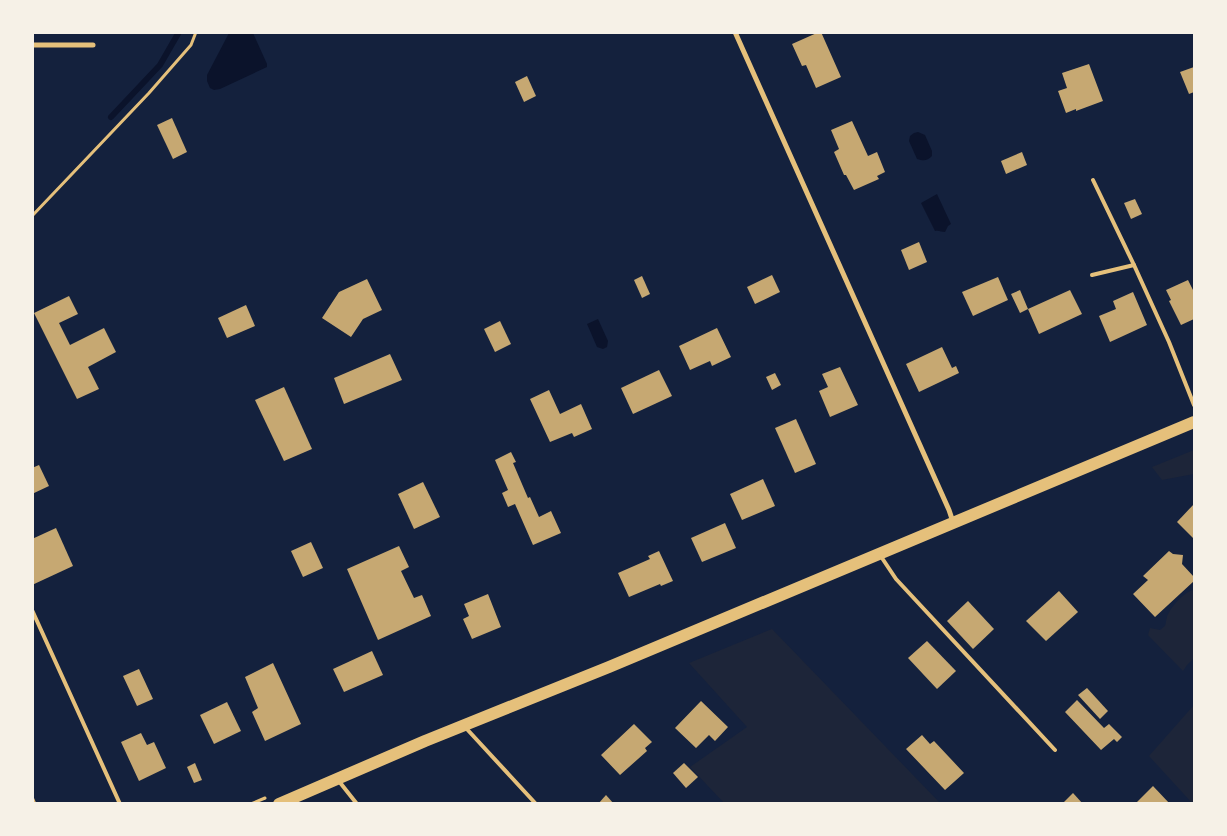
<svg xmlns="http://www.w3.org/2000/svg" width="1227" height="836" viewBox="0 0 1227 836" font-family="Ubuntu,sans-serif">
  <rect width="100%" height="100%" fill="#14213d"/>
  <g fill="#1d2539">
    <path d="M1194,450V474L1162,480L1152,467Z"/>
    <path d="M1193,590H1194V658L1187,665L1183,671L1148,635L1150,628L1160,630L1165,626C1166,623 1166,620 1167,617C1169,609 1184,592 1193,590Z"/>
    <path d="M772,629L940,803H724L690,767L747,727L689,663Z"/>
    <path d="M1194,705V803L1193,804L1149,756Z"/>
  </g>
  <g fill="#0b132b">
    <path d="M229,33H253L267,64V67L220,89L214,90L210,88L207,81V75Z"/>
    <path d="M918,132L925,135L932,151V156C927,161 924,161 917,159L909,141L910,136L914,133Z"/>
    <path d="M937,194L951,224L948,226L945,232C941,232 939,230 935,231L921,203Z"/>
    <path d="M598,319L608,341L607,347L603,349L597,347L587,324Z"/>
  </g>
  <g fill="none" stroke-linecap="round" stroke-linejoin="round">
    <path stroke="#0b132b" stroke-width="6" d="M111,117L160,65L179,32"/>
  </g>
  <g fill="#c6a872">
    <path d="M819,32H821L841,77L816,88L806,65L802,66L792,44Z"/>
    <path d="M1089,64L1103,101L1076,111V109L1066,113L1058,91L1067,88L1062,73Z"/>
    <path d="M1194,67V92L1189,94L1180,72Z"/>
    <path d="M527,76L536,96L524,102L515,82Z"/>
    <path d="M172,118L187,152L173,159L157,125Z"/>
    <path d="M852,121L868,156L877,152L885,172L877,176L879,179L854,190L846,175H844L834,152L839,149L831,130Z"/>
    <path d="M1022,152L1027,165L1006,174L1001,161Z"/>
    <path d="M1135,199L1142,214L1131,219L1124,203Z"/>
    <path d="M919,242L927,262L909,270L901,250Z"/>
    <path d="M772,275L780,292L755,304L747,287Z"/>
    <path d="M642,276L650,294L642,298L634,280Z"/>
    <path d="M998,277L1008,300L973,316L962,292Z"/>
    <path d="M367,279L382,310L363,319L351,337L322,318L339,292Z"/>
    <path d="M1188,280L1193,290L1194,289V319L1181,325L1169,301L1171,300L1166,290Z"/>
    <path d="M1020,290L1028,309L1070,290L1082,314L1039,334L1028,309L1020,313L1011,294Z"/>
    <path d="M1133,292L1147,325L1110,342L1099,316L1116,309L1113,301Z"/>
    <path d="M69,296L78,314L59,323L70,345L104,328L116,352L88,367L99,389L77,399L34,313Z"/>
    <path d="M246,305L255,326L227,338L218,318Z"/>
    <path d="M500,321L511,344L495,352L484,329Z"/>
    <path d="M717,328L731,357L712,366L710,361L690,370L679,346Z"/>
    <path d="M942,347L952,368L956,366L959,373L919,392L906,364Z"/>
    <path d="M390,354L402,380L344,404L334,378Z"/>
    <path d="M840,367L858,405L830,417L819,391L828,387L822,374Z"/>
    <path d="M659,370L672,396L633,414L621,388Z"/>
    <path d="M775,373L781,385L772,390L766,377Z"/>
    <path d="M284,387L312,449L284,461L255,400Z"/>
    <path d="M549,390L560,414L581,404L592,429L574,437L572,433L550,442L530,399Z"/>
    <path d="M796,419L816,464L795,473L775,428Z"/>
    <path d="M511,452L516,462L513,463L528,498L530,497L539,517L551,511L561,533L533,545L515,504L508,507L502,493L508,490L495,460Z"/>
    <path d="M39,465L49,486L32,494V468Z"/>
    <path d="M763,479L775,506L742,520L730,494Z"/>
    <path d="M423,482L440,517L414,529L398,494Z"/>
    <path d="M1194,504V536L1193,538L1177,522Z"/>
    <path d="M725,523L736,548L702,562L691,538Z"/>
    <path d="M56,528L73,566L32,585V539Z"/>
    <path d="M311,542L323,568L303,577L291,551Z"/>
    <path d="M399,546L409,567L401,571L414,598L422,595L431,616L378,640L347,569Z"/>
    <path d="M659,551L673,581L661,586L660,584L629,597L618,573L650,559L648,556Z"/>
    <path d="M1169,551L1173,554L1183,555L1182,564L1194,577V581L1155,617L1133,594L1148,580L1143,576Z"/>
    <path d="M1059,591L1078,612L1046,641L1026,621Z"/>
    <path d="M488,594L501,627L472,639L463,619L469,616L464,604Z"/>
    <path d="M968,601L994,629L973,649L947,621Z"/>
    <path d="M927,641L956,671L937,689L908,658Z"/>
    <path d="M372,651L383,675L344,692L333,669Z"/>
    <path d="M273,663L301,724L265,741L252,712L258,708L245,677Z"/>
    <path d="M139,669L153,699L137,706L123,676Z"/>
    <path d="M1087,688L1108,711L1100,719L1078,695Z"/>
    <path d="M1077,700L1104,728L1109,724L1122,737L1117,742L1114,739L1101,750L1065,712Z"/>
    <path d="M701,701L728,727L715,741L709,735L696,748L675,728Z"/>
    <path d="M227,702L241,731L214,744L200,715Z"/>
    <path d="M634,724L652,742L645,748L647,751L620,775L601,755Z"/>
    <path d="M141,733L147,745L154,742L166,768L139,781L121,742Z"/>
    <path d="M922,735L930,744L934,741L964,773L945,790L906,749Z"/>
    <path d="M195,763L202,780L194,783L187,767Z"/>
    <path d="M684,763L698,777L686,788L673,773Z"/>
    <path d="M1153,786L1170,804H1135Z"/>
    <path d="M1073,793L1083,804H1062Z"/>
    <path d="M606,795L614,804H598Z"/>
  </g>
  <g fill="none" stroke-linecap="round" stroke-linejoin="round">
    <g stroke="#e5c07b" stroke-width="3">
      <path d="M32,216L149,93L191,45L196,32"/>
      <path d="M32,797L35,804"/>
      <path d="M251,804L265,798"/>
    </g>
    <g stroke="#e5c07b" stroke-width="4">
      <path d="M1093,180L1134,265"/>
      <path d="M1092,275L1134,265L1169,342L1194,405"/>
      <path d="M880,555L896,579L1055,750"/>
      <path d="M32,610L120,804"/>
      <path d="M465,727L536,804"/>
      <path d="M338,780L357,804"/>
    </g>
    <g stroke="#e5c07b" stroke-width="5">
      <path d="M735,32L949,510L953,522"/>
      <path d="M32,45H93"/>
    </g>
    <path stroke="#e5c07b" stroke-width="12" d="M279,804L425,741L609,667L1194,422"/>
  </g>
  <rect width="1227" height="836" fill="none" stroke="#f6f1e7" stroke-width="68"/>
</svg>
